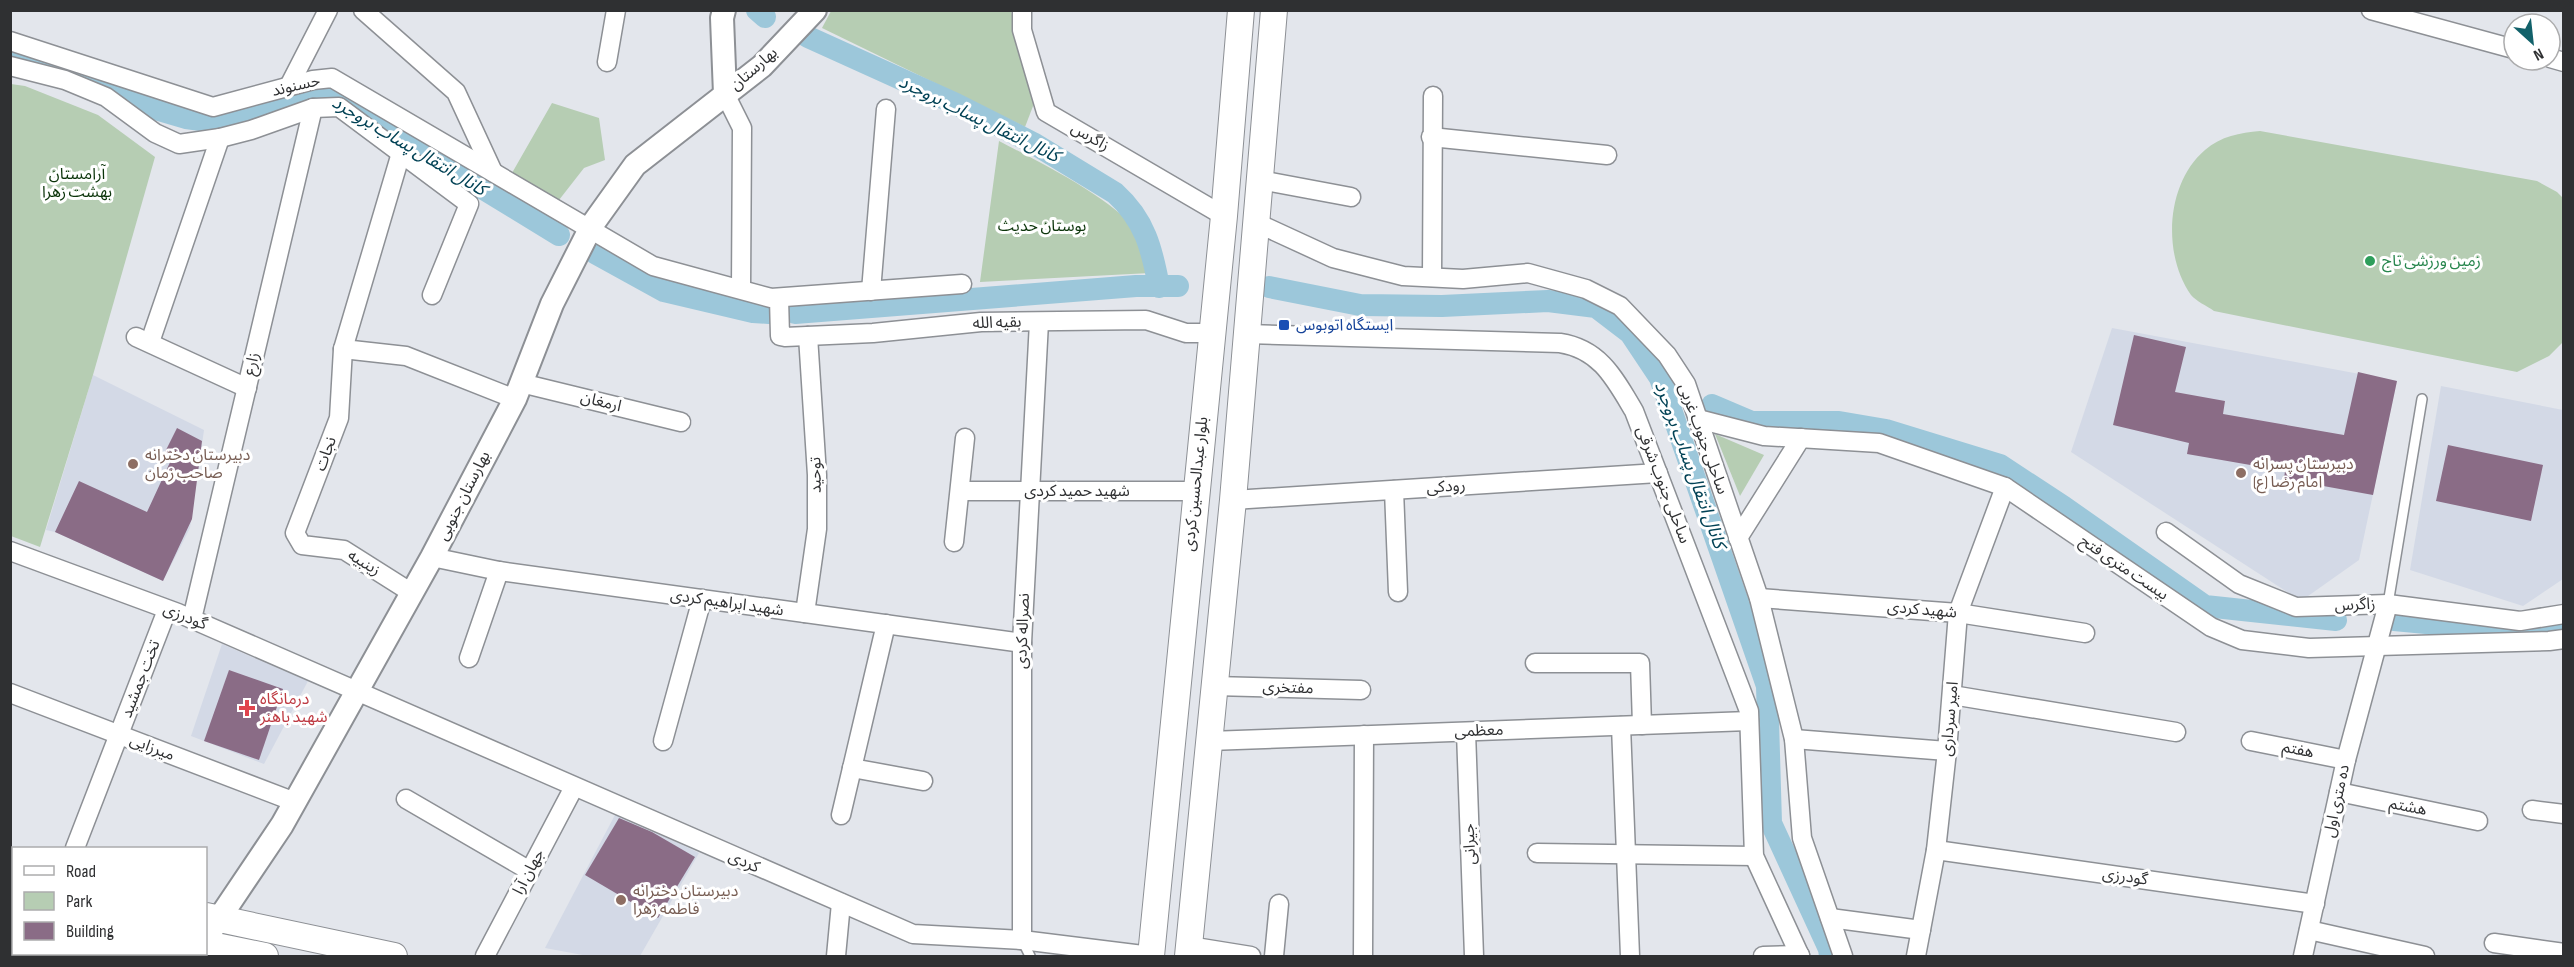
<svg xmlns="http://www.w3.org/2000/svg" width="2574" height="967" viewBox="0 0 2574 967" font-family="'Sofia Sans Condensed','Noto Sans Arabic',sans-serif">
  <rect width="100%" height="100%" fill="#e3e6ec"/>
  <g fill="#d3d9e6">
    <path d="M2112,328L2397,381L2359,560L2301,601L2071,452Z"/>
    <path d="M93,375L204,430L190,528L163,581L55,532L46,530Z"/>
    <path d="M2441,386L2563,410V579L2523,606L2410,570Z"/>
    <path d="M222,644L308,681L264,764L191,736Z"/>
    <path d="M616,813L699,853L640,956H588L545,948Z"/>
  </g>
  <g fill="#b6cdb3">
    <path d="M831,11H1011L1035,101L1025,127L822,28Z"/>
    <path d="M11,84L25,86L98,115L155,157L93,375L40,547L11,536Z"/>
    <path d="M552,103L599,118L605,160L584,168L559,200L512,173Z"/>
    <path d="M2260,131L2537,181L2557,192L2564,199L2563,342L2549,356L2517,372L2214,311C2207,306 2196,301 2191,295C2162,254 2166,183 2205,150C2221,136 2240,133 2260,131Z"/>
    <path d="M999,141C1037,161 1115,199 1138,233C1145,244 1147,261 1150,273L980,282Z"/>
    <path d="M1715,434L1764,455L1740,496Z"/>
  </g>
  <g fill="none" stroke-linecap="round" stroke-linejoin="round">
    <g stroke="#9cc7da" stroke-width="22">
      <path d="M757,10L765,17"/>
      <path d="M808,37L956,104L1033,143L1115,193C1145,220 1152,249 1159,287"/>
      <path d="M10,55L114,91L145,106L186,118L216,122L311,97H326L341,102L559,235"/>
      <path d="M595,253L664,291L753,312L769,313"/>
      <path d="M1269,287L1360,305L1442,306L1548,301L1596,307L1630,333L1660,378L1767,686L1771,823L1829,949L1830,956"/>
      <path d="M795,313L1136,286H1178"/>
      <path d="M1712,405L1752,422H1839L1886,430L2000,465L2064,507L2205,606L2336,620"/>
      <path d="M2394,620L2533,633L2564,627"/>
    </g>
  </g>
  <g fill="#8a6c86">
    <path d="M2134,335L2186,347L2175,392L2225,401L2223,414L2344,435L2358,372L2397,381L2373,495L2284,479L2285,471L2187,454L2189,443L2113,425Z"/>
    <path d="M177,428L202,441L192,519L163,581L55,532L79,481L147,512L172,458L164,454Z"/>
    <path d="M2448,445L2543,465L2531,521L2436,501Z"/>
    <path d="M229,670L283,689L259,760L204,741Z"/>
    <path d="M619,818L652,832L695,857L658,918L585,875Z"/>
  </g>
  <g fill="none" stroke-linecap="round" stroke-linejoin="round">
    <g stroke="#8d9095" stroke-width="12">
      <g id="service">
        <path d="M2388,604L2422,399"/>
        <path d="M1022,940L1030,956"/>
      </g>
    </g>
    <g stroke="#8d9095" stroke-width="21">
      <g id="minor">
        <path d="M363,10L456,92L493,172"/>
        <path d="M1022,10V30L1046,112L1224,216"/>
        <path d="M2371,10L2514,49"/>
        <path d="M10,41L213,107L313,80L332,78L653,266L771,298L962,284"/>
        <path d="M2550,58L2564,62"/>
        <path d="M607,62L616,10"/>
        <path d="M10,66L65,80L106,97L155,133L179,144L220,138L251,130L313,108L339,107L469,204L432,295"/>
        <path d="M289,86L328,10"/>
        <path d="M725,94L742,128L741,289"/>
        <path d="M1431,137L1607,155"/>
        <path d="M401,153L343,349L339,418L295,533L302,545L344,550L412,593"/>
        <path d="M1260,180L1351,197"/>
        <path d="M1257,223L1333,258L1403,276L1463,279L1528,273L1586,289L1620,306L1667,355L1686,384L1759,598L1794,739L1802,838L1843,956"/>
        <path d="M1432,277L1433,96"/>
        <path d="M871,291L886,109"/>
        <path d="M779,298L780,336L785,337L873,333L981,322L1146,320L1186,333H1212"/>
        <path d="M1247,334L1560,343C1600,349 1615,379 1634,411L1749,711L1754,856L1800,956"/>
        <path d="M136,337L247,388"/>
        <path d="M150,342L220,138"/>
        <path d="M343,349L406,356L515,399"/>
        <path d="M521,383L681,422"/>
        <path d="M1698,419L1764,436L1879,443L2005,487L2211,627L2242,640L2309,648L2549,641L2564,639"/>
        <path d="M1394,490L1398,592"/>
        <path d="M960,491H1195"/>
        <path d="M1233,500L1658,473"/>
        <path d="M2166,532L2239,584L2296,607L2388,604L2520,621L2564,614"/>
        <path d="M1738,538L1801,438"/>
        <path d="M954,542L965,438"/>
        <path d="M10,551L178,613L913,934L1022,940L1151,956"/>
        <path d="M432,557L499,571L1022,643"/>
        <path d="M1759,598L1958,613L2085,633"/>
        <path d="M805,613L817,529V475L808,336"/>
        <path d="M192,619L313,108"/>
        <path d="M469,658L499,571"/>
        <path d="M1535,663H1640L1642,725"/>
        <path d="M1214,686L1361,690"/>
        <path d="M10,693L295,802"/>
        <path d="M1952,695L2176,732"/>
        <path d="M1621,726L1630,956"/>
        <path d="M1466,732L1474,956"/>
        <path d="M1794,739L1947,751"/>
        <path d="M663,741L702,599"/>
        <path d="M1209,741L1749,721"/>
        <path d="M2251,741L2346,760"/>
        <path d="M852,768L923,781"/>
        <path d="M2339,792L2478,821"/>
        <path d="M406,799L530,871"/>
        <path d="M2532,810L2564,814"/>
        <path d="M841,815L886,624"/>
        <path d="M75,848L167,610"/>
        <path d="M1936,850L2315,904"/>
        <path d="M1537,853L1754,856"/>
        <path d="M1830,918L1921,930"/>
        <path d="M2309,930L2425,956"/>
        <path d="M1022,940V643L1039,322"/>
        <path d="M2494,943L2564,953"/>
        <path d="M1189,946L1251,956"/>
        <path d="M485,956L574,787"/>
        <path d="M836,956L841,903"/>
        <path d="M1274,956L1279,904"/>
        <path d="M1363,956L1364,735"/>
        <path d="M1763,956L1800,955"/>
        <path d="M1916,956L1936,850L1947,751L1958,613L2005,487"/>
        <path d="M2303,956L2346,760L2388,604"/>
      </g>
    </g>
    <g stroke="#8d9095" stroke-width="26">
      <g id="tertiary">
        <path d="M724,10L722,18L725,94"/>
        <path d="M206,938L282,825L432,557L515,399L552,304L592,225L635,165L762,66L815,10"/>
        <path d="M193,956L195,954"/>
      </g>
    </g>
    <g stroke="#8d9095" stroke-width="28">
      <g id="secondary">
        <path d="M10,874H14"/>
        <path d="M10,902H14"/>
        <path d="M206,916L394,956"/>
        <path d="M206,944L265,956"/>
        <path d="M108,954L110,956"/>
        <path d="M1151,956L1224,216L1241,10"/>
        <path d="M1188,956L1233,500L1274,10"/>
      </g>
    </g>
    <use href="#service" stroke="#fff" stroke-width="9"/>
    <use href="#minor" stroke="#fff" stroke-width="18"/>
    <use href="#tertiary" stroke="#fff" stroke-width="22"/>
    <use href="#secondary" stroke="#fff" stroke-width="26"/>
  </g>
  <circle fill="#2e9e5b" stroke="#fff" stroke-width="2" cx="2370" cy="261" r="6"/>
  <rect fill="#1a4fb4" stroke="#fff" stroke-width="2" x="1278" y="319" width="12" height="12" rx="3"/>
  <g fill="#8d6e63" stroke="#fff" stroke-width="2">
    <circle cx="133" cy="464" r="6"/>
    <circle cx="2241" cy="473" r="6"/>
    <circle cx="621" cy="900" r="6"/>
  </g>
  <path fill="#e0444e" stroke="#fff" stroke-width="2" d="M244 699h6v6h6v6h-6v6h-6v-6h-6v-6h6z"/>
  <g text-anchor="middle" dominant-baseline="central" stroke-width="6" stroke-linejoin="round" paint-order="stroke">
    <g font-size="16" fill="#2f3032" stroke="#fff">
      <text transform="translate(754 69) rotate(-41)">بهارستان</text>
      <text transform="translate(296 86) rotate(-13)">حسنوند</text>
      <text transform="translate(1090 137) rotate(30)">زاگرس</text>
      <text transform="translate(997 323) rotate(-2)">بقیه الله</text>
      <text transform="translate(252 364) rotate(-77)">زارع</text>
      <text transform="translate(601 402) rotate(14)">ارمغان</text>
      <text transform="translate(1703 439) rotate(70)">ساحلی جنوب غربی</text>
      <text transform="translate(326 454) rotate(-70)">نجات</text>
      <text transform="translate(816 475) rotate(-91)">توحید</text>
      <text transform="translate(1196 484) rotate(-84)">بلوار عبدالحسین کردی</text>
      <text transform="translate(1663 485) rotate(69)">ساحلی جنوب شرقی</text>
      <text transform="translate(1446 487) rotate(-4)">رودکی</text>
      <text x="1077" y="491">شهید حمید کردی</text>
      <text transform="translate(464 496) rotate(-63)">بهارستان جنوبی</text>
      <text transform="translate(364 563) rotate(31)">زینبیه</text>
      <text transform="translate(2124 568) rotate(34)">بیست متری فتح</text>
      <text transform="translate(727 603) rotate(8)">شهید ابراهیم کردی</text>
      <text transform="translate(2355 605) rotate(-2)">زاگرس</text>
      <text transform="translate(1922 610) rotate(5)">شهید کردی</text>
      <text transform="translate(185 617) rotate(22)">گودرزی</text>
      <text transform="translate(1023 631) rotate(-88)">نصراله کردی</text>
      <text transform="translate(141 679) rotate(-69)">تخت جمشید</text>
      <text transform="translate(1288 688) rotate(2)">مفتخری</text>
      <text transform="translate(1950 719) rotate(-85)">امیر سرداری</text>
      <text transform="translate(1479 731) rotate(-2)">معظمی</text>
      <text transform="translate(152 748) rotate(21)">میرزایی</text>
      <text transform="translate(2298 750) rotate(11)">هفتم</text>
      <text transform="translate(2337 801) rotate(-78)">ده متری اول</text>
      <text transform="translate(2408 807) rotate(11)">هشتم</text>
      <text transform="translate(1470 844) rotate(-92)">جیرانی</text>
      <text transform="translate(744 862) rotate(24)">کردی</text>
      <text transform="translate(529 872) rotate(-62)">جهان آرا</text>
      <text transform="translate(2125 877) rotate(8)">گودرزی</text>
    </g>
    <g font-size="16" fill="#0b340a" stroke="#fff">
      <text x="77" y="174">آرامستان<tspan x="77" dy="18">بهشت زهرا</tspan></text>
      <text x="1042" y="226">بوستان حدیث</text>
    </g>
    <g font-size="16" fill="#27864d" stroke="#fff" text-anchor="start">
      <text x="2382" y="261">زمین ورزشی تاج</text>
    </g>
    <g font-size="16" fill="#164399" stroke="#fff" text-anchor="start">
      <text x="1296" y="325">ایستگاه اتوبوس</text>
    </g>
    <g font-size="16" fill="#785e54" stroke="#fff" text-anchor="start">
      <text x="145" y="455">دبیرستان دخترانه<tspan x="145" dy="18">صاحب زمان</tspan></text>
      <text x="2253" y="464">دبیرستان پسرانه<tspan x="2253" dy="18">امام رضا (ع)</tspan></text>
      <text x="633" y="891">دبیرستان دخترانه<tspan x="633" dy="18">فاطمه زهرا</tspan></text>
    </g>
    <g font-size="16" fill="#be3a42" stroke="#fff" text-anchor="start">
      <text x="260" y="699">درمانگاه<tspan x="260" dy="18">شهید باهنر</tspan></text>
    </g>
    <g font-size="18" font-style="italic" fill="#024255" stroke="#fff">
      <text transform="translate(979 119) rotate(26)">کانال انتقال پساب بروجرد</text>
      <text transform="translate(409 146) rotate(31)">کانال انتقال پساب بروجرد</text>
      <text transform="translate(1690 465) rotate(70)">کانال انتقال پساب بروجرد</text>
    </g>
  </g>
  <rect width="2574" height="967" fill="none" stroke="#2f3032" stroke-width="24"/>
  <rect x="12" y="847" width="195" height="108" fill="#ffffff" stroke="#acacad" stroke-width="1.5"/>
  <rect x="24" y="866" width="30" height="9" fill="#ffffff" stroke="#acacad" stroke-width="1.5"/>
  <text x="66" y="877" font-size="18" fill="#2f3032">Road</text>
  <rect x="24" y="892" width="30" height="18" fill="#b6cdb3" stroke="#acacad" stroke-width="1.5"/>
  <text x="66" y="907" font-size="18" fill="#2f3032">Park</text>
  <rect x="24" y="922" width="30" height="18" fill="#8a6c86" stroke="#acacad" stroke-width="1.5"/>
  <text x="66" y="937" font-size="18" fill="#2f3032">Building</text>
  <g transform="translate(2532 42) rotate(153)"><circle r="28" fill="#ffffff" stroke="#acacad" stroke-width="1.5"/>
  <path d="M0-4.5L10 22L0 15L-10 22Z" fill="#12616a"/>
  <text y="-9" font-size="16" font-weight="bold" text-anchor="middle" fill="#2f3032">N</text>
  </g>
</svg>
